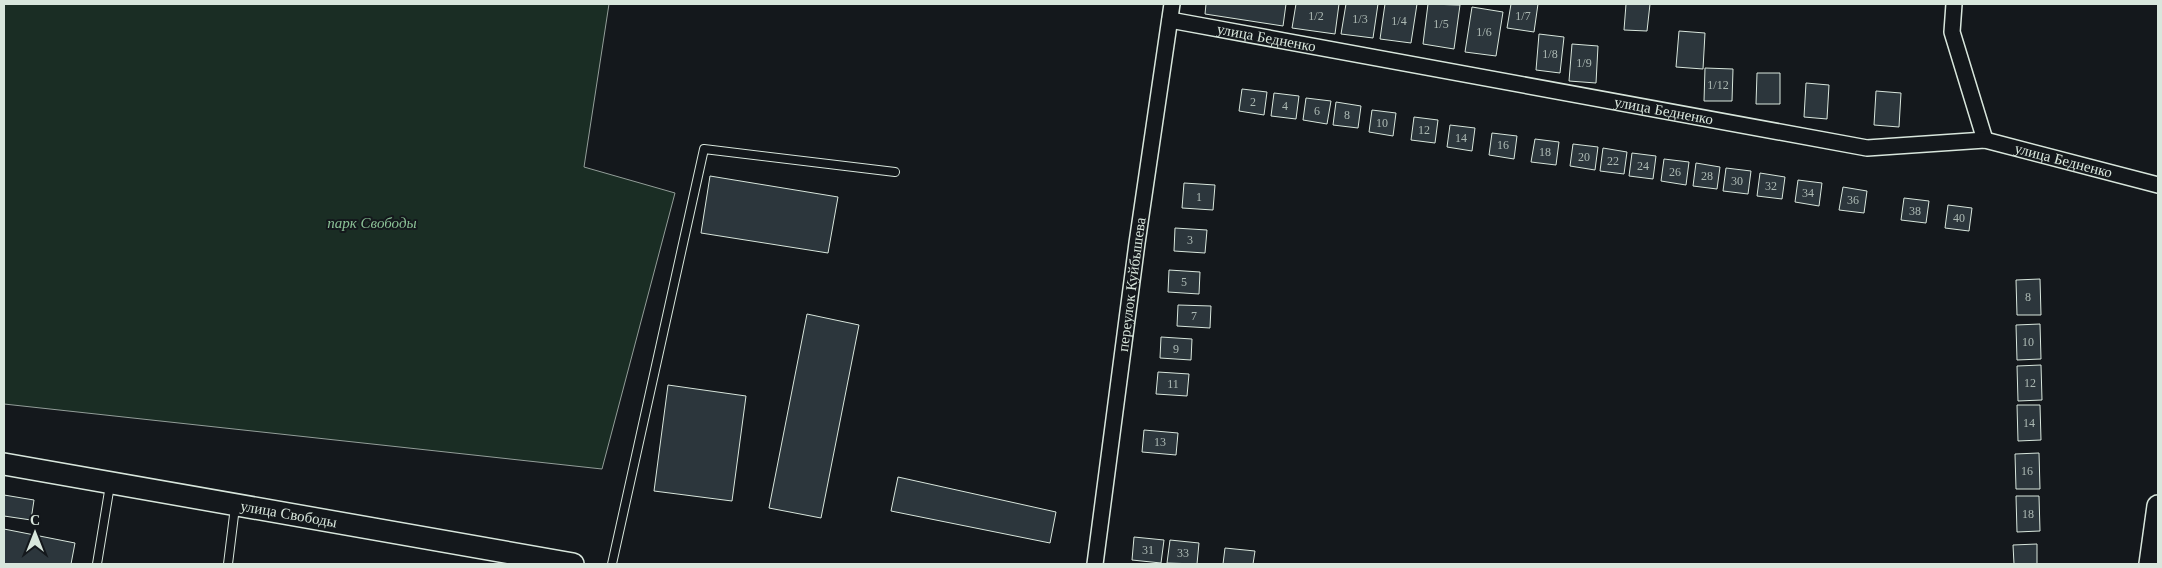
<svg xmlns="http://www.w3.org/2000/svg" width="2162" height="568" viewBox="0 0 2162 568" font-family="Georgia,serif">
  <rect width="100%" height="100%" fill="#14181c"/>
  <path fill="#1a2d24" stroke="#939e99" d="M4,4H609L584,167L675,193L602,469L4,404Z"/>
  <g fill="#2c363c" stroke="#d8e6dc">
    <path d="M1206,4H1286L1283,26L1205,14Z"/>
    <path d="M1296,4H1339L1335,34L1292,28Z"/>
    <path d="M1346,4H1378L1373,38L1341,34Z"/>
    <path d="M1385,4H1417L1411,43L1380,39Z"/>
    <path d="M1428,4L1460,5L1454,49L1423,44Z"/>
    <path d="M1511,4H1538L1534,32L1507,28Z"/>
    <path d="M1626,4H1650L1647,31L1624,30Z"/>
    <path d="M1472,7L1503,12L1496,56L1465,52Z"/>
    <path d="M1679,31L1705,33L1703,69L1676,67Z"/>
    <path d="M1539,34L1564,37L1560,73L1536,70Z"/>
    <path d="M1572,44L1598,46L1596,83L1569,81Z"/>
    <path d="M1705,68L1733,69L1732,101H1704Z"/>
    <path d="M1757,73H1780V104H1756Z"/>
    <path d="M1806,83L1829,85L1827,119L1804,117Z"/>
    <path d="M1242,89L1267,92L1264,115L1239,111Z"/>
    <path d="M1876,91L1901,93L1899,127L1874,125Z"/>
    <path d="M1274,93L1299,96L1296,119L1271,116Z"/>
    <path d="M1306,98L1331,101L1327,124L1303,120Z"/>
    <path d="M1336,102L1361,106L1358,128L1333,125Z"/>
    <path d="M1372,110L1396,113L1393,136L1369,132Z"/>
    <path d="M1414,117L1438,120L1435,143L1411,140Z"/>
    <path d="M1450,125L1475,128L1472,151L1447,147Z"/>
    <path d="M1492,133L1517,136L1514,159L1489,155Z"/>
    <path d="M1535,139L1559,142L1556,165L1531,162Z"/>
    <path d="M1573,144L1598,147L1595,170L1570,166Z"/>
    <path d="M1603,148L1627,152L1624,174L1600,171Z"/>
    <path d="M1632,153L1656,156L1653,179L1629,176Z"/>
    <path d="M1664,159L1689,162L1686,185L1661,181Z"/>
    <path d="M1696,163L1720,167L1717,189L1693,186Z"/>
    <path d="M1726,168L1751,171L1748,194L1723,191Z"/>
    <path d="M1760,173L1785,177L1782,199L1757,196Z"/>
    <path d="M710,176L838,197L828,253L701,233Z"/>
    <path d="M1798,180L1822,183L1819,206L1795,202Z"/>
    <path d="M1184,183L1215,185L1213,210L1182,208Z"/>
    <path d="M1843,187L1867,191L1864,213L1839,210Z"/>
    <path d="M1904,198L1929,201L1926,223L1901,220Z"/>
    <path d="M1948,205L1972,208L1969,231L1945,228Z"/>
    <path d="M1175,228L1207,230L1205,253L1174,251Z"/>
    <path d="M1169,270L1200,272L1199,294L1168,292Z"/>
    <path d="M2040,279L2041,315H2017L2016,280Z"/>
    <path d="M1178,305L1211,306L1210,328L1177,326Z"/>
    <path d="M807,314L859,325L821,518L769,508Z"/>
    <path d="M2040,324L2041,359L2017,360L2016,325Z"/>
    <path d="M1161,337L1192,339L1191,360L1160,358Z"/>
    <path d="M2041,365L2042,400L2018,401L2017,366Z"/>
    <path d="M1158,372L1189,374L1187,396L1156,394Z"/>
    <path d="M668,385L746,396L732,501L654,491Z"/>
    <path d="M2017,405H2040L2041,440L2018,441Z"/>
    <path d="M1144,430L1178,433L1176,455L1142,452Z"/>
    <path d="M2039,453L2040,489H2016L2015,454Z"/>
    <path d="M898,477L1056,512L1050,543L891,511Z"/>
    <path d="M4,495L34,500L31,520L4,516Z"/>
    <path d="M2016,496H2039L2040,531L2017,532Z"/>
    <path d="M4,529L75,543L71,564H4Z"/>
    <path d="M1134,537L1164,540L1161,563L1132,560Z"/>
    <path d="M1170,540L1199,543L1197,564L1167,563Z"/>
    <path d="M2037,544V564H2014L2013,545Z"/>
    <path d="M1225,548L1255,551L1253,564H1223Z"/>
  </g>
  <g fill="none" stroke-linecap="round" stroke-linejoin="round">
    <g stroke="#d8e6dc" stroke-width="10">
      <g id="service">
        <path d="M97,564L110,485"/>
        <path d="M228,564L235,507"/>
        <path d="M612,564L704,149L895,172"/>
      </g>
    </g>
    <g stroke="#d8e6dc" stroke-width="18">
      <g id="minor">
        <path d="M1954,4L1952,32L1985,140"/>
        <path id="s1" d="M1170,20L1867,148L1985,140L2158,185"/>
        <path id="s2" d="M1095,564L1137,243L1172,4"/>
      </g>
    </g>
    <g stroke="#d8e6dc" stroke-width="24">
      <g id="secondary">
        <path id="s3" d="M4,464L573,564"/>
        <path d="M2150,564L2158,506"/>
      </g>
    </g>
    <use href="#service" stroke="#14181c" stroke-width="8"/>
    <use href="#minor" stroke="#14181c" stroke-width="15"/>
    <use href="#secondary" stroke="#14181c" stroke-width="21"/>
  </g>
  <g text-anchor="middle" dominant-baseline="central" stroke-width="4" stroke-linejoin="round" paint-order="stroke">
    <g font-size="12" fill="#adbab4">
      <text x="1316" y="16">1/2</text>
      <text x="1523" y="16">1/7</text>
      <text x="1360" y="19">1/3</text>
      <text x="1399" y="21">1/4</text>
      <text x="1441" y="24">1/5</text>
      <text x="1484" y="32">1/6</text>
      <text x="1550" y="54">1/8</text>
      <text x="1584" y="63">1/9</text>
      <text x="1718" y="85">1/12</text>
      <text x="1253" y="102">2</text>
      <text x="1285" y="106">4</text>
      <text x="1317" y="111">6</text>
      <text x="1347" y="115">8</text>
      <text x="1382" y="123">10</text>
      <text x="1424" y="130">12</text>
      <text x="1461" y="138">14</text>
      <text x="1503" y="145">16</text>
      <text x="1545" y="152">18</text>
      <text x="1584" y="157">20</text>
      <text x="1613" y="161">22</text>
      <text x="1643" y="166">24</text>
      <text x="1675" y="172">26</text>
      <text x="1707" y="176">28</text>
      <text x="1737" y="181">30</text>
      <text x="1771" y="186">32</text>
      <text x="1808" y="193">34</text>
      <text x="1199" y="197">1</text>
      <text x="1853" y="200">36</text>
      <text x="1915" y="211">38</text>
      <text x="1959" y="218">40</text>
      <text x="1190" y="240">3</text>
      <text x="1184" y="282">5</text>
      <text x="2028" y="297">8</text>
      <text x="1194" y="316">7</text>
      <text x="2028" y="342">10</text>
      <text x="1176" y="349">9</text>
      <text x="2030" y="383">12</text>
      <text x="1173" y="384">11</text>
      <text x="2029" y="423">14</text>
      <text x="1160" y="442">13</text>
      <text x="2027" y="471">16</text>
      <text x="2028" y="514">18</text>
      <text x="1148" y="550">31</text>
      <text x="1183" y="553">33</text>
    </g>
    <g font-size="15" fill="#d8e6dc" stroke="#14181c">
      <text stroke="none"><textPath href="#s1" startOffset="98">улица Бедненко</textPath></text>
      <text stroke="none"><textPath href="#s1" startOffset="502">улица Бедненко</textPath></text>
      <text stroke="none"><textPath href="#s1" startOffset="908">улица Бедненко</textPath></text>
      <text stroke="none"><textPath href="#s2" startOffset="282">переулок Куйбышева</textPath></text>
      <text stroke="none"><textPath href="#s3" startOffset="289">улица Свободы</textPath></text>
    </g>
    <g font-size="15" font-style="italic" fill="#8ac095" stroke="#14181c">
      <text x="372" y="223">парк Свободы</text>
    </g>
  </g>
  <rect width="2162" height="568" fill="none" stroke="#d8e6dc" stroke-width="10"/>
  <g transform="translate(35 533)" stroke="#14181c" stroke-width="4" paint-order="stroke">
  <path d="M0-4L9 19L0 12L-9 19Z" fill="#d8e6dc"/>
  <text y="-8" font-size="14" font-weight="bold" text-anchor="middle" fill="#d8e6dc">С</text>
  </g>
</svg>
